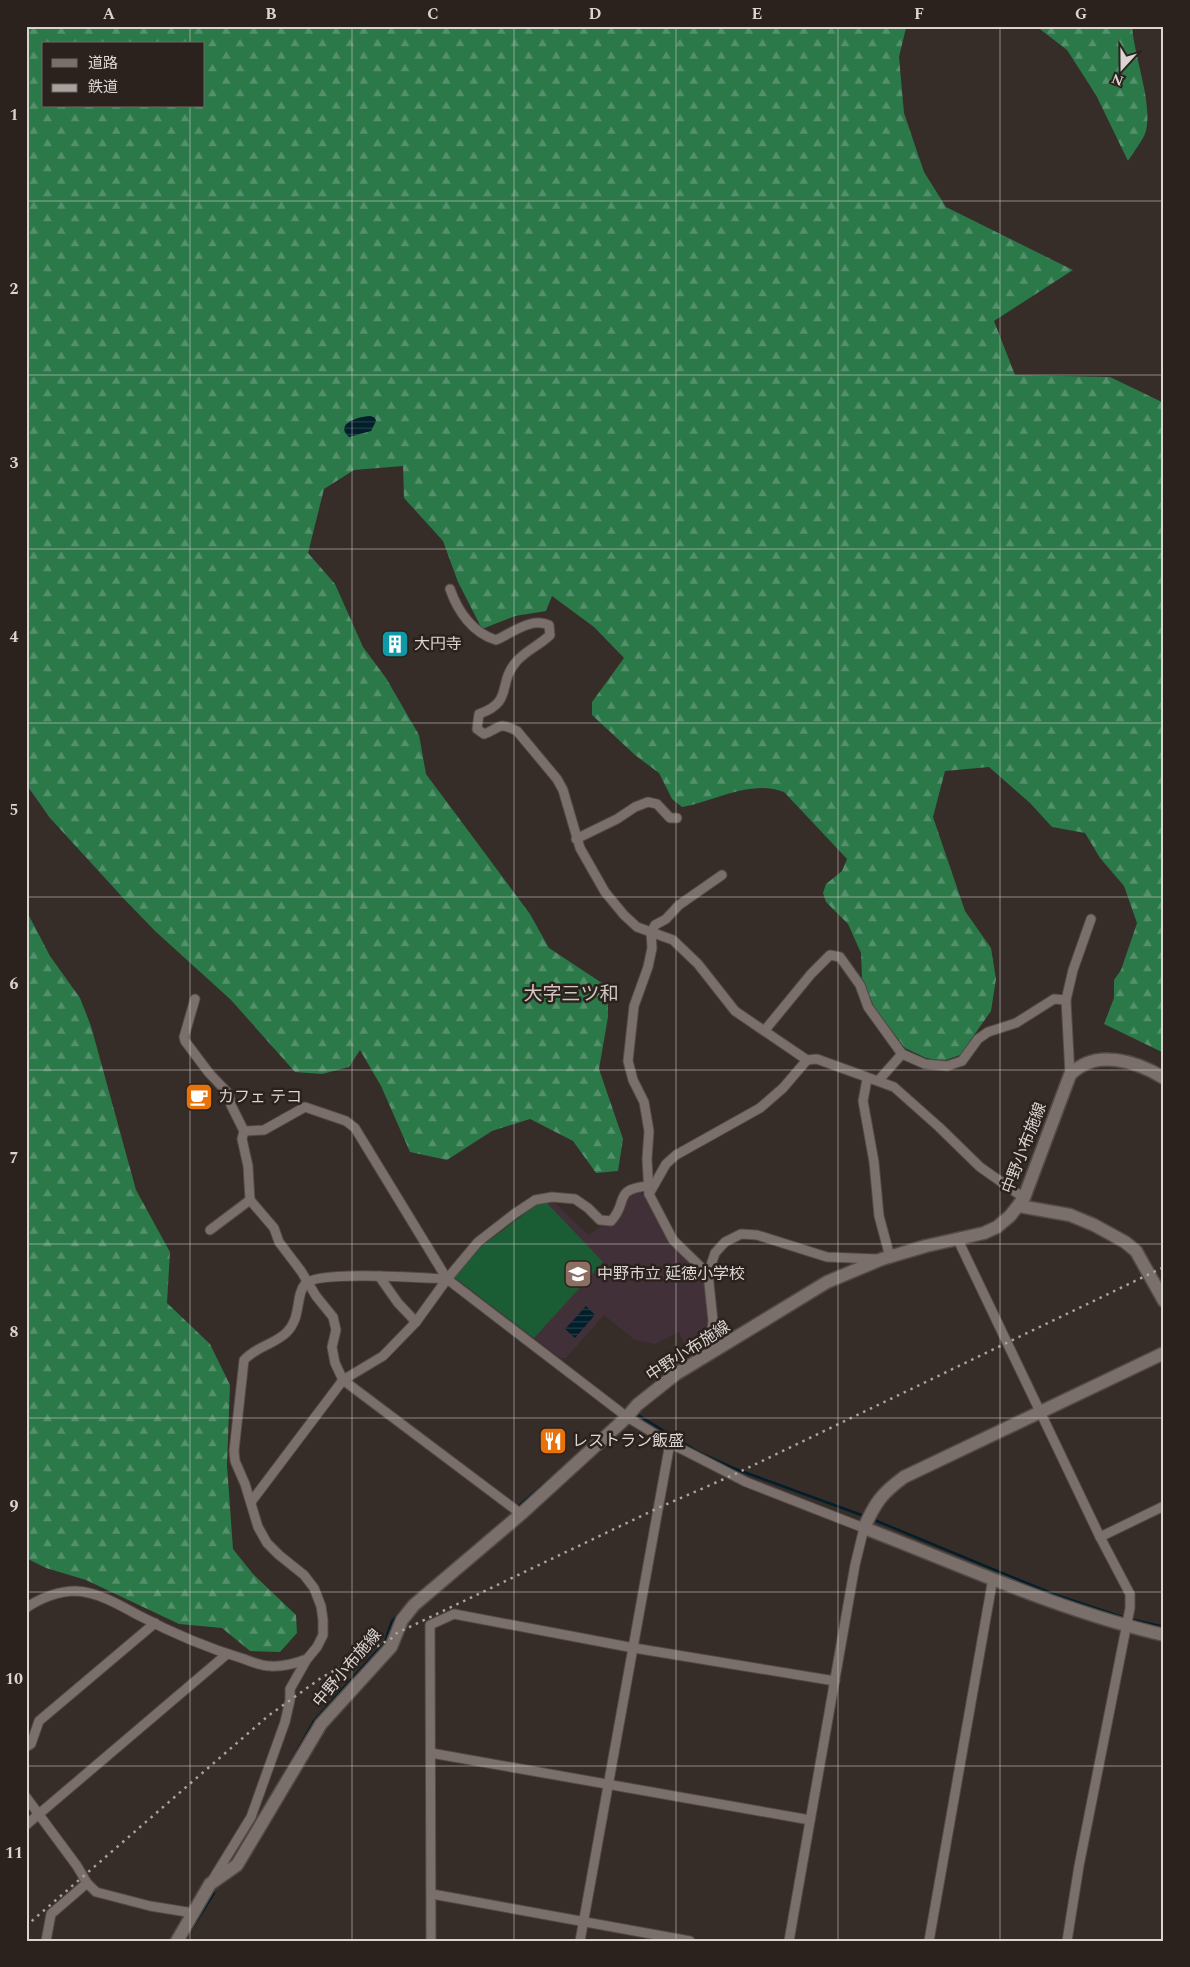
<svg xmlns="http://www.w3.org/2000/svg" width="1190" height="1967" viewBox="0 0 1190 1967" font-family="Spectral,'Noto Sans JP',serif">
  <defs>
    <pattern id="forest-firs" width="22" height="20" patternUnits="userSpaceOnUse" patternTransform="scale(1.25)"><rect width="22" height="20" fill="#2b7849"/><path d="M5 1l3.5 6h-7zM16 11l3.5 6h-7z" fill="#53906b"/></pattern>
    <pattern id="water-rules" width="6" height="5" patternUnits="userSpaceOnUse" patternTransform="scale(1.25)"><rect width="6" height="5" fill="#011e2a"/><path d="M0 2.5h6" fill="none" stroke="#253e48"/></pattern>
  </defs>
  <rect width="100%" height="100%" fill="#362c28"/>
  <path fill="#423038" d="M638,1192L647,1196L671,1241L698,1271L704,1283L710,1325L699,1355L691,1360L679,1332L655,1344L635,1340L604,1315L566,1358H560L454,1277L482,1246L517,1219L546,1202H554L588,1235L604,1225L613,1223L619,1220L628,1196Z"/>
  <g fill="url(#forest-firs)" fill-rule="evenodd">
    <path d="M26,26H909L906,28L899,57L904,113L924,172L946,207L1073,270L994,321L1015,375L1110,377L1164,403V1053L1104,1024L1114,998V980L1121,970L1137,923L1124,886L1100,858L1085,833L1052,827L1030,803L989,767L945,771L933,817L965,911L991,948L996,979L991,1011L960,1055L943,1061L926,1058L905,1048L874,1007L862,978L861,953L848,924L826,902L823,893L826,884L842,871L847,859L784,792C750,779 716,801 682,807L672,799L659,773L635,755L592,715V702L624,658L594,627L552,596L546,611L515,616L482,629L458,582L443,541L404,498L403,466L354,470L324,489L308,553L335,584L363,647L386,678L419,735L426,774L530,914L549,948L608,987V1017L599,1069L623,1139L618,1171L596,1173L573,1141L530,1119L492,1131L447,1160L410,1152L381,1086L360,1050L349,1067L322,1074L295,1072L231,1000L155,931L125,900L50,818L26,784ZM44,44H204V106H44Z"/>
    <path d="M1036,26H1132C1134,56 1153,104 1146,131C1143,141 1133,152 1128,161L1096,95L1067,50Z"/>
    <path d="M26,910L50,956L80,998L91,1026L136,1190L170,1252L167,1303L210,1344L230,1385L227,1465L233,1549L253,1574L296,1615L297,1633L280,1652L250,1651L222,1628L179,1624L86,1580L46,1568L26,1558Z"/>
  </g>
  <path fill="#1a5d35" d="M546,1202L603,1262L534,1338L454,1277L482,1246L536,1205Z"/>
  <g fill="url(#water-rules)">
    <path d="M371,416L375,418L376,421L371,431L349,437C333,423 361,416 371,416Z"/>
    <path d="M586,1306L595,1315L575,1338L565,1329Z"/>
  </g>
  <g fill="none" stroke-linecap="round" stroke-linejoin="round">
    <g stroke="#011e2a" stroke-width="2.5">
      <path d="M638,1415L698,1452L733,1468L864,1516"/>
      <path d="M518,1507L551,1478"/>
      <path d="M872,1519L1053,1594L1125,1618"/>
      <path d="M418,1594L508,1517"/>
      <path d="M1130,1619L1164,1627"/>
      <path d="M283,1776L314,1721L376,1652L384,1645L392,1621L404,1608"/>
      <path d="M184,1941L214,1893"/>
    </g>
    <g stroke="#524a46" stroke-width="11">
      <g id="street">
        <path d="M450,589C458,612 473,633 496,640C512,633 531,617 549,625L550,635C540,645 525,651 516,662C497,684 514,702 479,714L477,729L484,734C501,728 497,721 517,731L557,779L563,790L580,848L605,892L624,915L637,927L673,940L698,964L735,1011L807,1060L817,1059L894,1087L939,1127L980,1167L1024,1198"/>
        <path d="M576,839L617,819L635,807L648,802L657,804L670,818H677"/>
        <path d="M195,999L184,1037L185,1041L209,1073L229,1094L231,1105L244,1131L242,1139L248,1166L250,1200L274,1228L279,1242L301,1271L316,1296L333,1317L336,1330L332,1347L335,1363L343,1380L521,1514"/>
        <path d="M765,1030L811,974L830,955L840,957L860,985L868,1007L902,1054"/>
        <path d="M1070,1075L1066,1000L1073,970L1091,919"/>
        <path d="M867,1079L863,1101L874,1162L879,1216L890,1257"/>
        <path d="M878,1081L902,1054L925,1064L947,1066L962,1061L978,1039L988,1032L1016,1023L1054,999L1066,1000"/>
        <path d="M244,1131L264,1130L305,1107L346,1121L355,1128L447,1279L627,1417L670,1443L746,1482L864,1528L855,1565L789,1941"/>
        <path d="M649,1194L666,1164L676,1155L760,1108L783,1088L807,1060"/>
        <path d="M210,1230L250,1200"/>
        <path d="M958,1240L1100,1537L1130,1594V1608L1079,1866L1067,1941"/>
        <path d="M708,1274L673,1240L649,1194L647,1159L649,1131L644,1102L633,1080L628,1061L634,1006L648,967L652,948L651,933L655,925L666,919L679,905L722,875"/>
        <path d="M379,1276L398,1303L416,1322"/>
        <path d="M709,1354L713,1321L708,1274L715,1253L725,1242L741,1234L757,1235L827,1257L877,1259"/>
        <path d="M251,1502L343,1380L383,1356L416,1322L447,1279L478,1242L514,1214L535,1200L552,1197L575,1199L588,1208L600,1220L611,1221C629,1203 612,1189 648,1186"/>
        <path d="M1100,1537L1164,1506"/>
        <path d="M26,1608C40,1598 59,1591 76,1591C97,1592 118,1604 136,1614C170,1632 207,1648 244,1659C252,1662 261,1666 270,1666C283,1667 294,1664 307,1659"/>
        <path d="M26,1747L31,1744L39,1721L155,1623"/>
        <path d="M431,1753L810,1820"/>
        <path d="M26,1797L77,1866L87,1883L96,1892L150,1906L193,1913"/>
        <path d="M26,1825L227,1654"/>
        <path d="M213,1879L251,1817L285,1722L290,1700V1689L307,1659L317,1647L323,1635V1620L321,1606L314,1588L304,1575L279,1555L267,1543L258,1527L245,1484L235,1461L234,1451L244,1360C257,1346 273,1345 286,1333C302,1318 295,1296 305,1284C318,1270 424,1278 447,1279"/>
        <path d="M432,1894L690,1941"/>
        <path d="M46,1941L51,1914L87,1883"/>
        <path d="M431,1941L430,1625L454,1614L634,1648L835,1681"/>
        <path d="M580,1941L670,1443"/>
        <path d="M929,1941L993,1578"/>
      </g>
    </g>
    <g stroke="#524a46" stroke-width="15">
      <g id="secondary">
        <path d="M1019,1206L1070,1215L1094,1225L1125,1242L1136,1251L1164,1301"/>
        <path d="M1164,1353L904,1477C881,1494 875,1503 864,1528C963,1566 1060,1611 1164,1635"/>
        <path d="M177,1941L210,1884L237,1865L321,1724L391,1647L402,1620L414,1605L521,1514L627,1417L637,1405L676,1374L827,1282L882,1259L926,1246L984,1233L997,1227L1010,1216L1024,1198L1070,1075C1095,1048 1136,1061 1164,1078"/>
      </g>
    </g>
    <use href="#street" stroke="#7a6f6a" stroke-width="9"/>
    <use href="#secondary" stroke="#7a6f6a" stroke-width="12"/>
    <path stroke="#a9a29f" stroke-width="2.5" stroke-dasharray="2.5 5" stroke-linecap="butt" d="M26,1926L268,1716L321,1678L392,1638L397,1633L658,1508L733,1475L1164,1267"/>
  </g>
  <path fill="none" stroke="#dbd5d2" stroke-width="1" stroke-opacity="0.55" d="M190,26V44M352,26V1941M514,26V1941M676,26V1941M838,26V1941M1000,26V1941M190,106V1941M26,201H1164M26,375H1164M26,549H1164M26,723H1164M26,897H1164M26,1070H1164M26,1244H1164M26,1418H1164M26,1592H1164M26,1766H1164"/>
  <defs>
    <g id="building-square" transform="scale(1.4375)"><rect x="-9" y="-9" width="18" height="18" rx="4" fill="#0f9aa8" stroke="#2b221e"/><path d="M-4-6H4V6H1V3H-1V6H-4ZM-2.5-4.3h1.7v1.8h-1.7ZM.8-4.3h1.7v1.8H.8ZM-2.5-1h1.7V.8h-1.7ZM.8-1h1.7V.8H.8Z" fill="#fff"/></g>
    <g id="cafe-square" transform="scale(1.4375)"><rect x="-9" y="-9" width="18" height="18" rx="4" fill="#e8710a" stroke="#2b221e"/><path d="M-5.5-4.5H6V0H3Q3 3.5 0 3.5H-2.5Q-5.5 3.5-5.5 0ZM3-3.2v2h1.7v-2ZM-6 4.5H4V6H-6Z" fill="#fff"/></g>
    <g id="school-square" transform="scale(1.4375)"><rect x="-9" y="-9" width="18" height="18" rx="4" fill="#8d6e63" stroke="#2b221e"/><path d="M0-5L7-2L0 1L-7-2ZM-4 1L0 2.5L4 1V4Q0 6-4 4Z" fill="#fff"/></g>
    <g id="restaurant-square" transform="scale(1.4375)"><rect x="-9" y="-9" width="18" height="18" rx="4" fill="#e8710a" stroke="#2b221e"/><path d="M-5-6h1v4h1v-4h1v4h1v-4h1v5L-1.5 .5V6h-2V.5L-5-1ZM5-6V6H3V1.5H1.5Q1.5-4 5-6Z" fill="#fff"/></g>
  </defs>
  <g fill-rule="evenodd">
    <use href="#building-square" x="395" y="644"/>
    <use href="#cafe-square" x="199" y="1097"/>
    <use href="#school-square" x="578" y="1274"/>
    <use href="#restaurant-square" x="553" y="1441"/>
  </g>
  <g text-anchor="middle" dominant-baseline="central" stroke-width="5" stroke-linejoin="round" paint-order="stroke">
    <g font-size="16" fill="#dbd5d2" stroke="#2b221e" text-anchor="start">
      <text x="414" y="644">大円寺</text>
      <text x="218" y="1097">カフェ テコ</text>
      <text x="597" y="1274">中野市立 延徳小学校</text>
      <text x="572" y="1441">レストラン飯盛</text>
    </g>
    <g font-size="16" fill="#dbd5d2" stroke="#2b221e">
      <text transform="translate(1024 1148) rotate(-69)">中野小布施線</text>
      <text transform="translate(688 1351) rotate(-33)">中野小布施線</text>
      <text transform="translate(347 1668) rotate(-50)">中野小布施線</text>
    </g>
    <g font-size="19" fill="#d4c7c2" stroke="#2b221e">
      <text x="571" y="994">大字三ツ和</text>
    </g>
  </g>
  <rect width="1190" height="1967" fill="none" stroke="#2b221e" stroke-width="55"/>
  <rect x="42" y="42" width="162" height="65" fill="#2b221e" stroke="#716a66"/>
  <rect x="52" y="59" width="25" height="8" fill="#7a6f6a" stroke="#716a66"/>
  <text x="88" y="68" font-size="15" fill="#dbd5d2">道路</text>
  <rect x="52" y="84" width="25" height="8" fill="#a9a29f" stroke="#716a66"/>
  <text x="88" y="92" font-size="15" fill="#dbd5d2">鉄道</text>
  <g transform="translate(1122 68) rotate(201)" stroke="#2b221e" stroke-width="4" paint-order="stroke">
  <path d="M0-4L9 19L0 12L-9 19Z" fill="#dbd5d2"/>
  <text y="-8" font-size="14" font-weight="bold" text-anchor="middle" fill="#dbd5d2">N</text>
  </g>
  <rect x="28" y="28" width="1134" height="1912" fill="none" stroke="#dbd5d2" stroke-width="2"/>
  <g font-size="16" text-anchor="middle" font-weight="bold" fill="#dbd5d2">
    <text x="109" y="19">A</text>
    <text x="271" y="19">B</text>
    <text x="433" y="19">C</text>
    <text x="595" y="19">D</text>
    <text x="757" y="19">E</text>
    <text x="919" y="19">F</text>
    <text x="1081" y="19">G</text>
    <text x="14" y="120">1</text>
    <text x="14" y="294">2</text>
    <text x="14" y="468">3</text>
    <text x="14" y="642">4</text>
    <text x="14" y="815">5</text>
    <text x="14" y="989">6</text>
    <text x="14" y="1163">7</text>
    <text x="14" y="1337">8</text>
    <text x="14" y="1511">9</text>
    <text x="14" y="1684">10</text>
    <text x="14" y="1858">11</text>
  </g>
</svg>
